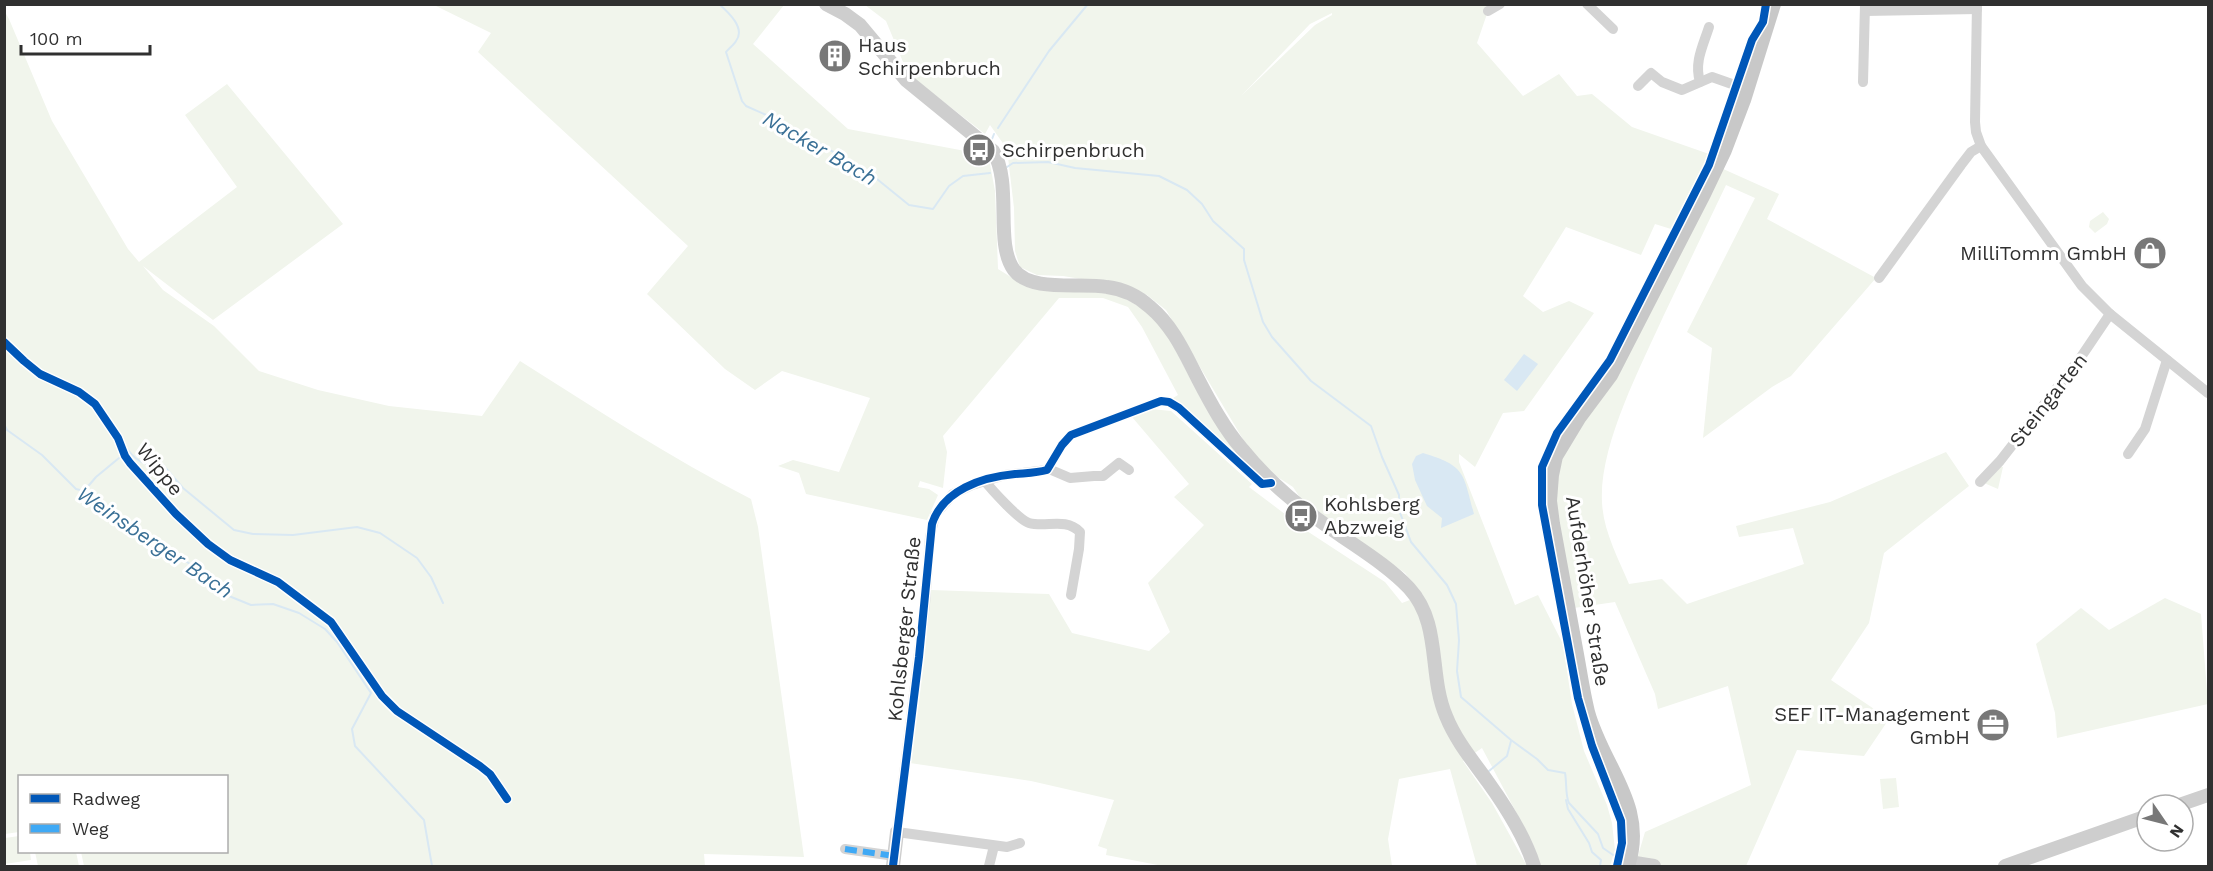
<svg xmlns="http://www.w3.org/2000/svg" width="2213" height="871" viewBox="0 0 2213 871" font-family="'Work Sans',sans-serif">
  <rect width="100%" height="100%" fill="#fff"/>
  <g fill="#f1f5ec" fill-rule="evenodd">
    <path d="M434,5H784L753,44L848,129L976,153L989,159L995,191L998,269L1025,286L1091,290L1120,296L1144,309L1163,326L1201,399L1235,452L1232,453L1173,398L1178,395L1142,327L1128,307L1103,298H1059L943,436L947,452L943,488L920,481L918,487L929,489L938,495L927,520L806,494L799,473L778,466L793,460L839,472L870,398L782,371L755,390L725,369L647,294L688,246L478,52L491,33Z"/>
    <path d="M865,5H1485L1488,11L1477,43L1523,96L1559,74L1577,96L1592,94L1632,127L1709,154L1671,229L1655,224L1641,255L1566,227L1523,296L1543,312L1569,301L1594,313L1524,411L1503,413L1475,467L1459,454V462L1515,605L1538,595L1563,644L1572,704L1584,751L1607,805L1612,823L1615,850L1610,866H1541L1533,844L1482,748L1463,761L1492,803L1527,866H1477L1450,769L1399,779L1388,839L1392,866H1163L1106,855L1107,849L1098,846L1114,800L1031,781L910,763L931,590L1049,594L1072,633L1149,651L1170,632L1148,583L1204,525L1174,497L1189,484L1132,417L1151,409L1171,411L1252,484L1249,487L1310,533L1385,582L1402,603L1423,595L1405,573L1301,499L1293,487L1276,476L1253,456L1166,310L1147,295L1124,286L1063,276L1037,275L1020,267L1015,251L1014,208L1007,149L990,125L985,134L908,74L886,21ZM1332,13V15L1315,25L1241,96L1310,24Z"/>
    <path d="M5,12L9,19L52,121L128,249L139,262L237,187L185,115L227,84L343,224L213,320L143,266L163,290L214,326L259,371L318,390L389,406L482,416L520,361C596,409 671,458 751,499L758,527L804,857L704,854L705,866H84L81,852H226V776H20L19,832L5,834Z"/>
    <path d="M1721,168L1779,194L1767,219L1876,278L1791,376L1772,387L1703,438L1712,348L1687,332L1755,198L1726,185C1705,229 1684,273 1663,317C1640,368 1599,446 1602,502C1603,530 1618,558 1629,584L1662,579L1687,604L1804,564L1793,528L1739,537L1736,526L1830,502L1946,452L1969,486L1884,553L1869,623L1831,680L1889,719L1864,756L1797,750L1746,866H1635L1645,832L1751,785L1728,686L1658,709L1655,694L1615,602L1574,608L1555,506L1557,466Z"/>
    <path d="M2103,212L2109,219L2107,224L2095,233L2089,227L2090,221Z"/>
    <path d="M2000,466L2003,467L1998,489L1984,483Z"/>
    <path d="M2165,598L2201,614L2208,704L2057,738L2055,713L2036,644L2081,608L2109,630Z"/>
    <path d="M1896,778L1899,807L1883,809L1880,779Z"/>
    <path d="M19,836L20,852H30L31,860L5,864V838Z"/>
    <path d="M35,852H76L79,866H38Z"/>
  </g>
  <g fill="#d9e8f3">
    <path d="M1524,354L1538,364L1517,391L1504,380Z"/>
    <path d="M1423,453C1466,466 1463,473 1474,514L1441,528L1442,518L1427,506L1415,480L1412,464L1416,456Z"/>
  </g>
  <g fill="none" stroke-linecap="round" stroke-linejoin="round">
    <g stroke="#d9e8f3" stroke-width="2">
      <path d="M719,4C728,12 746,28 736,41C734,45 729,48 726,52L742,101L746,106L773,118L787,130L800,132L816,141L838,155L848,164L872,175L909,205L933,209L949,186L963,176L990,173"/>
      <path d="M998,128L1049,51L1088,4"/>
      <path d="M992,139L994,134"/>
      <path d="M1007,167L1013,163L1048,162L1075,168L1159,176L1187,190L1202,204L1213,221L1244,249V260L1263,322L1272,337L1311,381L1371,426L1382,457L1399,495V510L1411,542L1447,585L1456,604L1459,640L1457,671L1461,697L1511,740L1537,759L1548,770L1565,773C1567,783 1565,795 1569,803L1598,834L1603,848L1616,857"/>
      <path d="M4,424L7,430L42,455L76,489L84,491L112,510L138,536L176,555L212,578L224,594L251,605L273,604L299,613L325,629L337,642L371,693L352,729L355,746L424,820L432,866"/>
      <path d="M128,450C139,464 146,465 163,465L183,488L234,530L253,534L293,535L357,527L380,533L417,558L431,577L443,603"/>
      <path d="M84,491L96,477L119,458"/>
      <path d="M1489,771L1507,756L1511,741"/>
      <path d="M1566,800L1568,809L1589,843L1592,852L1601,860L1600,866"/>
    </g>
    <g stroke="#d4d4d4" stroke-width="10">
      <path d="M1587,4L1613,29"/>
      <path d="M1977,4L1975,122L1976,132L1981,146L2082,286L2110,314L2208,393"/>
      <path d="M1488,11L1500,4"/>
      <path d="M1865,11L1977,9"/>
      <path d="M1700,82C1694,62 1703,46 1709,27"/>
      <path d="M1863,82L1865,5"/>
      <path d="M1638,86L1651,73L1662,82L1682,90L1712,77L1746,89"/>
      <path d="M1879,278L1961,165L1971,152L1981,146"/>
      <path d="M4,342L24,361L40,374L79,392L95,404L118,438L125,456L130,463L176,514L208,544L230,560L278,582L331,622L382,696L397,711L480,766L490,774L507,799"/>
      <path d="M2128,454L2145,429L2167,360"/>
      <path d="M1049,469L1070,478L1094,476H1103L1119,463L1129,470"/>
      <path d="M984,480C991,489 1019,520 1029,523C1046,528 1065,517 1080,532L1079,549L1071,595"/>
      <path d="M1980,482L2000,461L2081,357L2110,314"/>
      <path d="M1020,843L1007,847L897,832L925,604L930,537L935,515L953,494L972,485L1005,475L1047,470L1062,445L1071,435L1161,401L1169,402L1179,408L1262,484L1271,483"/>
      <path d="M845,849L895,856"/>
      <path d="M989,866L994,846"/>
    </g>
    <g stroke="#cecece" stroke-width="14">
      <path d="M826,4L845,14L860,25L906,80L993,151C1013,184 994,243 1014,270C1031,293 1081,282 1107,287C1123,289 1138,296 1150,307C1173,326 1185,354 1198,379C1211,404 1224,428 1242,449C1271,485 1302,509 1340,535C1363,551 1389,567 1409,588C1442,624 1428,674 1446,716C1456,741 1473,761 1488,782C1506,807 1525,837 1534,866"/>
      <path d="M2179,805L2208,795"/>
      <path d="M1629,862L1654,866"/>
      <path d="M893,866L897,832"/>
      <path d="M2005,866L2147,816"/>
    </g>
    <path stroke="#c8c8c8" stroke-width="16" d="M1627,866C1647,806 1602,767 1587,712C1582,692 1579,670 1575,649C1567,607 1560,566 1552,524L1549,501L1551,475L1555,456L1578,418L1610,375L1703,194L1724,150L1743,100L1773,4"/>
    <path stroke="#3fa9f5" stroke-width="6" stroke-dasharray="12 6" stroke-linecap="butt" d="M845,849L895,856"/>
    <g stroke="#fff" stroke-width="11">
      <g id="cycleway">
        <path d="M4,342L24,361L40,374L79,392L95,404L118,438L125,456L130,463L176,514L208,544L230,560L278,582L331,622L382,696L397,711L480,766L490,774L507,799"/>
        <path d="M893,866L919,657L932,524C943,490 982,477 1015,474C1026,473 1037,473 1047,470L1062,445L1071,435L1161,401L1169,402L1179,408L1262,484L1271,483"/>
        <path d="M1617,866L1622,843L1621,821L1592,746L1578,698L1542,505V467L1557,433L1610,360L1709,165L1752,40L1763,22L1766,4"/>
      </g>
    </g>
    <use href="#cycleway" stroke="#0057b8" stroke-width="8"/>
  </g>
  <defs>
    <g id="building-disc" transform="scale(1.725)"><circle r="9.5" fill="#787878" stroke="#fff"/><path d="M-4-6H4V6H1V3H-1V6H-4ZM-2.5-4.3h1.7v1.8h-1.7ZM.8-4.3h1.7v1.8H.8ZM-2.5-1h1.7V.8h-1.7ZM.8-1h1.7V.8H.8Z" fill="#fff"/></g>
    <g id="bus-disc" transform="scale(1.725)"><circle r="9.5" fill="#787878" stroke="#fff"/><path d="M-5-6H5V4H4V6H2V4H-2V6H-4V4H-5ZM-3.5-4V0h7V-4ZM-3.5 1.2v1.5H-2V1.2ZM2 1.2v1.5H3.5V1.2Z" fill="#fff"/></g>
    <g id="shop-disc" transform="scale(1.725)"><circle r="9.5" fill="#787878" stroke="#fff"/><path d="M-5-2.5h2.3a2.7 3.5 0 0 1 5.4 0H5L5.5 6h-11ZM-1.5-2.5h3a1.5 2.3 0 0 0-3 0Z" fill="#fff"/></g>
    <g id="office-disc" transform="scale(1.725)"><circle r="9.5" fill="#787878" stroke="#fff"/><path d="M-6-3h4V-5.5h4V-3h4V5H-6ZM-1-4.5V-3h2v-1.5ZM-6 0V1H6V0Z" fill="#fff"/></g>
  </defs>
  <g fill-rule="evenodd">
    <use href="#building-disc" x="835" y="56"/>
    <use href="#bus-disc" x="979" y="150"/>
    <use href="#shop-disc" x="2150" y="253"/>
    <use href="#bus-disc" x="1301" y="516"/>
    <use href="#office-disc" x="1993" y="725"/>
  </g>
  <g text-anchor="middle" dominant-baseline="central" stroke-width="6" stroke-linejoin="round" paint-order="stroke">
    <g font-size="20" fill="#303030" stroke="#fff" text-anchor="start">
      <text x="858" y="45">Haus<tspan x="858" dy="23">Schirpenbruch</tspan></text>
      <text x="1002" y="150">Schirpenbruch</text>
      <text x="2127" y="253" text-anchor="end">MilliTomm GmbH</text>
      <text x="1324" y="504">Kohlsberg<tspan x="1324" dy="23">Abzweig</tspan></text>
      <text x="1970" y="714" text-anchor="end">SEF IT-Management<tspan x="1970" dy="23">GmbH</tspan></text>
    </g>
    <g font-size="20" fill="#303030" stroke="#fff">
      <text transform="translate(2048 400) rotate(-52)">Steingarten</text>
      <text transform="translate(160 469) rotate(51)">Wippe</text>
      <text transform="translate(1588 591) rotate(81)">Aufderhöher Straße</text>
      <text transform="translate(904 629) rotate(-84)">Kohlsberger Straße</text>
    </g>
    <g font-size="21" font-style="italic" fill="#3a7096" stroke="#fff">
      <text transform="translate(820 148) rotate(30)">Nacker Bach</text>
      <text transform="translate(155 542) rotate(34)">Weinsberger Bach</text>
    </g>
  </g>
  <rect width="2213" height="871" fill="none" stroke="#303030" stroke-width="12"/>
  <rect x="18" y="775" width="210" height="78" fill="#ffffff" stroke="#acacac" stroke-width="1.5"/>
  <rect x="30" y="794" width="30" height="9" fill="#0057b8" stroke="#acacac" stroke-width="1.5"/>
  <text x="72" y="805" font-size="18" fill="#303030">Radweg</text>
  <rect x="30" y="824" width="30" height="9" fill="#3fa9f5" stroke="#acacac" stroke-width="1.5"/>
  <text x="72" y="835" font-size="18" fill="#303030">Weg</text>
  <g transform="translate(2165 823) rotate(125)"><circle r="28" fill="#ffffff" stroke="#acacac" stroke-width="1.5"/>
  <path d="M0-4.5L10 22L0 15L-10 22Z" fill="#787878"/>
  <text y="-9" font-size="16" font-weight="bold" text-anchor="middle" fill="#303030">N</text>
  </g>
  <path d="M21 45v9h129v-9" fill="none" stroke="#303030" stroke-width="3"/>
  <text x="30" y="45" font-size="18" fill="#303030" stroke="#ffffff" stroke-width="4.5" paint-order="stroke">100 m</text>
</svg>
